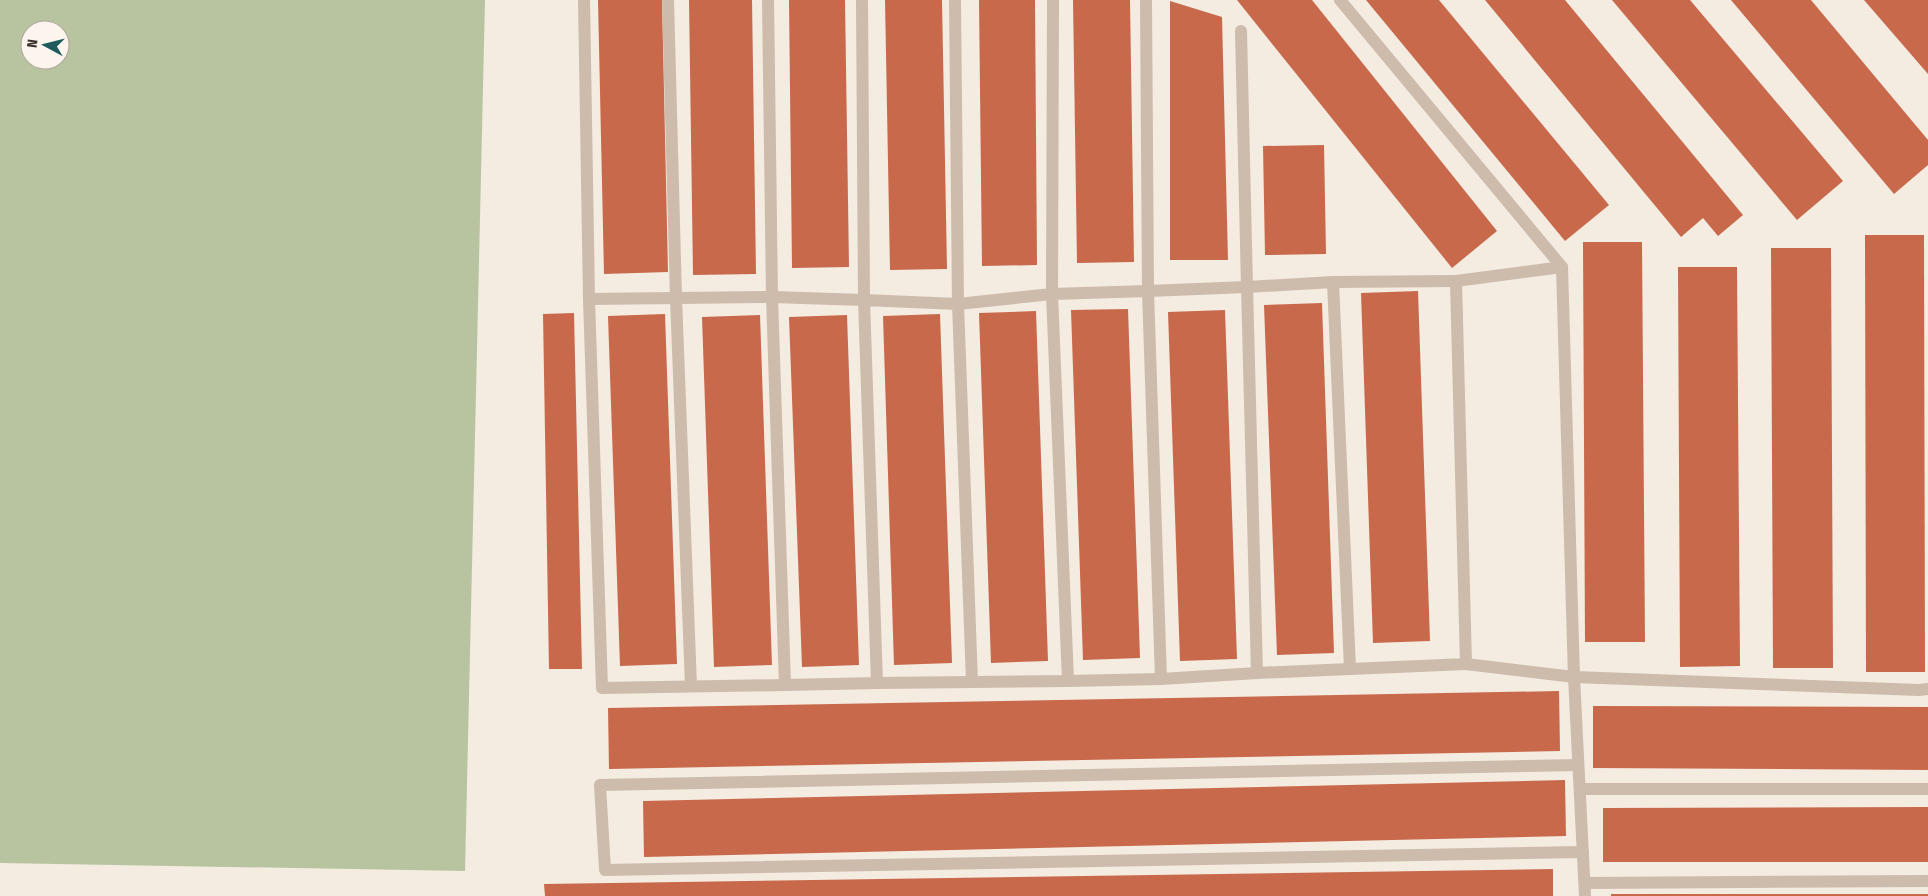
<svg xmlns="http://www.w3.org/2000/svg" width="1928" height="896" viewBox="0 0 1928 896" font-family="'Fira Sans Condensed',sans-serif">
  <rect width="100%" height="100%" fill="#f4ebe1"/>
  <path fill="#b8c4a0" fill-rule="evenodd" d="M0,0H485L465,871L0,863ZM30,30H60V60H30Z"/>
  <g fill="#c8694b">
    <path d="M598,0H662L668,272L604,274Z"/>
    <path d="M689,0H752L756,274L693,275Z"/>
    <path d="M789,0H845L849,267L792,268Z"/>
    <path d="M885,0H942L947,269L890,270Z"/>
    <path d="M979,0H1035L1037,265L982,266Z"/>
    <path d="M1073,0H1130L1134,262L1077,263Z"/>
    <path d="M1237,0H1312L1497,231L1452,268Z"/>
    <path d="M1366,0H1439L1609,205L1565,241Z"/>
    <path d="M1485,0H1565L1743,215L1718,236L1703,218L1681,237Z"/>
    <path d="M1612,0H1690L1843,181L1797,220Z"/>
    <path d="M1731,0H1811L1928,140V165L1894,194Z"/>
    <path d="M1864,0H1928V74Z"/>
    <path d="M1170,1L1222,17L1228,260H1170Z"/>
    <path d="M1324,145L1326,254L1265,255L1263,146Z"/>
    <path d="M1865,235H1924L1925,672H1866Z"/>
    <path d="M1583,242H1642L1645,642H1585Z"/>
    <path d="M1771,248H1831L1833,668H1773Z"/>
    <path d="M1678,267H1737L1740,666L1680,667Z"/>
    <path d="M1418,291L1430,641L1373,643L1361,293Z"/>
    <path d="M1322,303L1334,653L1277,655L1264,305Z"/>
    <path d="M1128,309L1140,658L1083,660L1071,310Z"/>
    <path d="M1225,310L1237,659L1180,661L1168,312Z"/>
    <path d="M1036,311L1048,661L991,663L979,313Z"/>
    <path d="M574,313L582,669H549L543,314Z"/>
    <path d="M665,314L677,664L620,666L608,316Z"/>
    <path d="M940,314L952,663L894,665L883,316Z"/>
    <path d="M760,315L772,665L714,667L702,317Z"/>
    <path d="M847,315L859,665L802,667L789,317Z"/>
    <path d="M1559,691L1560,751L609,769L608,708Z"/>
    <path d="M1593,706L1928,707V770L1593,768Z"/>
    <path d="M1565,780L1566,836L644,857L643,801Z"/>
    <path d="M1928,807V862H1603V808Z"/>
    <path d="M1553,869V896H545L544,884Z"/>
    <rect x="1611" y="894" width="317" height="2"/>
  </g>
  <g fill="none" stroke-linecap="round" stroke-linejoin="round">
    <g stroke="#cdbbac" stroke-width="12">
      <path d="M584,0L589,299"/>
      <path d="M668,0L676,298L691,686"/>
      <path d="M768,0L772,297L785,685L877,683L864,300L958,304L972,682L1068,681L1052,294L1148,291L1161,679L1257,673L1247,287L1333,282L1350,669L1466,664L1456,281L1562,267L1574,677L1585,896"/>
      <path d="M955,0L958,304L1052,294L1053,0"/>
      <path d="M1146,0L1148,291L1247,287L1241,31"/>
      <path d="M1340,0L1562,267"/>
      <path d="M1333,282L1456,281"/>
      <path d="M1466,664L1574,677L1919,690L1928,689"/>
      <path d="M1257,673L1350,669"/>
      <path d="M1068,681L1161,679"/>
      <path d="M877,683L972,682"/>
      <path d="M785,685L602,688L589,299L772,297L864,300L862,0"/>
      <path d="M1578,765L600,785L605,870L1583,852"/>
      <path d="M1580,789H1928"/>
      <path d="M1585,883L1928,881"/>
    </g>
  </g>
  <g transform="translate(45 45) rotate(277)"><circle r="24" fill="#fbf5ee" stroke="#aea6a0"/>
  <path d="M0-4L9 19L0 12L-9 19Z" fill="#1f5a5e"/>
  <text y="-8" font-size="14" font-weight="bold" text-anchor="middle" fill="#3b302b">N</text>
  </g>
</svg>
